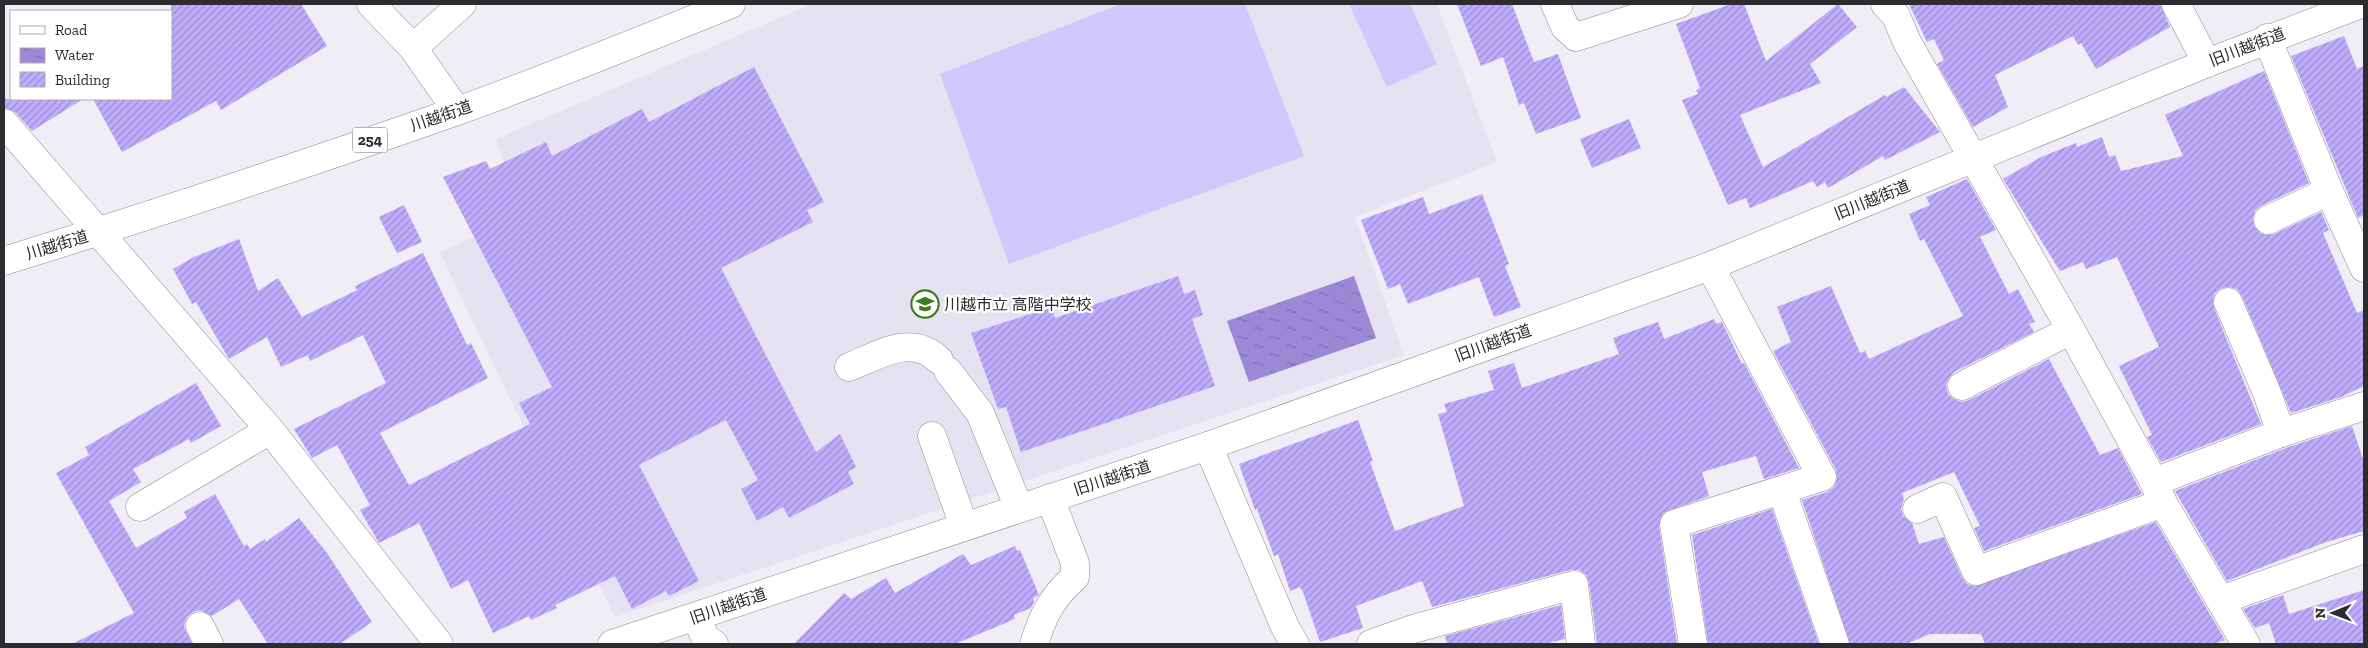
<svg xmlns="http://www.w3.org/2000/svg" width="2368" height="648" viewBox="0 0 2368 648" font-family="'Zilla Slab','Noto Sans JP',serif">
  <defs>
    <pattern id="water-ripples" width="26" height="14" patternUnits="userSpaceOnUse" patternTransform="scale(1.25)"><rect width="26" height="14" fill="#9b88d6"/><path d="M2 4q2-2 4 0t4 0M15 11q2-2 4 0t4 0" fill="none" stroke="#7f6fae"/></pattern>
    <pattern id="building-hatch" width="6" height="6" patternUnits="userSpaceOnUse" patternTransform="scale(1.25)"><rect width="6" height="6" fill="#bfacfd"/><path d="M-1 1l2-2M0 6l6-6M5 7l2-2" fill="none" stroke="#9b8ccd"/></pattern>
  </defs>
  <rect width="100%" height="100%" fill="#efedf6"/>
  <path fill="#e5e2f2" d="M812,4H1437L1497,162L1355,217L1404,355L615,617L440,253L522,214L496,139Z"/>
  <g fill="#d2c7fa">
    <path d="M1121,4H1245L1304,156L1009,264L940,74Z"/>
    <path d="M1349,4H1410L1437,64L1387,87Z"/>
  </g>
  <path fill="url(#water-ripples)" d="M1354,276L1376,338L1249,382L1227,321Z"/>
  <g fill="url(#building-hatch)">
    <path d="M171,4H301L327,46L221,110L216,101L122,152L93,99H171Z"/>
    <path d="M1457,4H1512L1534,62L1558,54L1581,118L1536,134L1524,103L1519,105L1503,57L1481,66Z"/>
    <path d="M1731,4H1744L1766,61L1838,4L1857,27L1810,64L1821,83L1740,115L1763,167L1885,95L1886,97L1904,87L1940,132L1885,160L1883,156L1828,188L1825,182L1817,187L1813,181L1750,208L1746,198L1728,205L1682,100L1698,94L1696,90L1700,88L1676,24Z"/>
    <path d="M1909,4H2160L2170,27L2096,69L2081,43L2078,45L2073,36L1995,75L2008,107L1973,127L1937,64L1944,60L1934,39L1927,42Z"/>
    <path d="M2344,36L2357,69L2364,66V215L2358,218L2291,56Z"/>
    <path d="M754,67L824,202L807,210L813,222L721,268L816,452L840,434L856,467L848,472L854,484L789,518L783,507L757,521L741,489L758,480L726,420L639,465L699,581L669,596L666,591L632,609L615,576L555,605L557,608L531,620L529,616L493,633L468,580L451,589L419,523L379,543L360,510L370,505L337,445L312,458L294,429L386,383L363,335L310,361L308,355L281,367L267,337L229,359L196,302L192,304L173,269L194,257L239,239L258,291L278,278L302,317L357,290L355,286L423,253L467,345L471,343L488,378L380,433L409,485L530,424L519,403L552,387L443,177L486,161L490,169L546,142L552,156L642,109L649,122Z"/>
    <path d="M2264,71L2309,183L2261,206L2255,211L2253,218L2254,226L2260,233L2266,235L2274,234L2321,212L2329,230L2323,233L2357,313L2364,310V386L2341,397L2291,413L2242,296L2237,289L2230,287L2222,288L2215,293L2213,300L2214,308L2261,424L2161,462L2147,437L2152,435L2119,366L2159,347L2117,257L2086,269L2083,262L2060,271L2003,179L2041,157L2076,143L2077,147L2102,137L2109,157L2115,155L2121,171L2183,156L2165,115Z"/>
    <path d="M4,99H83L32,131L15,112L4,108Z"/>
    <path d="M1629,119L1641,148L1592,168L1580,139Z"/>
    <path d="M1967,179L1996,230L1980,237L2009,294L2018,289L2035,322L2029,324L2034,332L1954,372L1949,378L1946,385L1948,394L1954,399L1962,402L1969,400L2049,359L2100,455L2118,448L2142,494L1984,551L1974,528L1980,526L1954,472L1902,493L1904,500L1901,508L1903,516L1912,523L1919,544L1944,537L1962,577L1967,584L1974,586L2156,522L2225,640L2213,644H1985L1981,634H1930L1906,644H1850L1802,500L1827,492L1834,487L1837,479L1836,470L1773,351L1791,342L1777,307L1831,286L1860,353L1865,351L1869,359L1963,316L1924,239L1920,241L1909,214L1930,205L1926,197Z"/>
    <path d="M1482,194L1509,264L1505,266L1521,307L1494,317L1479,277L1408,304L1400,284L1388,289L1361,220L1423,197L1429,214Z"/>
    <path d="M404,205L422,242L397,253L379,217Z"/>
    <path d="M1178,276L1184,294L1195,290L1203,315L1192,319L1215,386L1021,452L1006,407L998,409L971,333L1052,307L1055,318Z"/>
    <path d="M1714,319L1716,324L1722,322L1742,364L1744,363L1799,468L1764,479L1756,456L1702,472L1709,496L1663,513L1659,526L1677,644H1597L1589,583L1586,575L1579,570H1570L1432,607L1422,581L1356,606L1363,628L1320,642L1303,592L1300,587L1290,591L1278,554L1274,556L1257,509L1255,510L1239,464L1358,420L1373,461L1370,462L1395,531L1464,506L1438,414L1447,412L1444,404L1494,390L1488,371L1514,363L1522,388L1619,354L1613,338L1658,322L1664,339Z"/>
    <path d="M196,383L221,426L191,443L189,439L133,469L141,482L109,501L136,548L187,518L184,512L215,494L244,546L247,544L250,549L265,539L266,542L299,518L327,553L372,622L340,644H268L239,599L212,616L200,610L193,612L187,617L184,626L192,644H72L134,613L56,473L89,455L85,447Z"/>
    <path d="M2352,426L2364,462V531L2326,542L2227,581L2175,491L2286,448Z"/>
    <path d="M1772,509L1819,644H1708L1692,535Z"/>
    <path d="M1015,546L1017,551L1020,550L1039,595L1033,598L1034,602L1031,608L1014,615L1015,619L955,644H794L844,593L851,599L886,578L895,593L963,554L971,565Z"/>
    <path d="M2364,590V644H2276L2269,623L2255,628L2243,609L2283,595L2289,614Z"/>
    <path d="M1561,605L1565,639L1544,644H1447L1445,636Z"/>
  </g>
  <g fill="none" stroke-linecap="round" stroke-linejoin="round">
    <g stroke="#8c8b93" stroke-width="29">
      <g id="minor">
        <path d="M371,4L413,48L457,111"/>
        <path d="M1555,4L1565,27L1576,37L1679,4"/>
        <path d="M1885,4L1896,16L1907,42L2071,330L2154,482L2163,503L2246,644"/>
        <path d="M2176,4L2207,63"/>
        <path d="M2267,38L2329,191L2364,268"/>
        <path d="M413,48L462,4"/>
        <path d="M4,123L270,430L439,644"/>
        <path d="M2268,220L2329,191"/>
        <path d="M2228,302L2267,393L2281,433"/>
        <path d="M849,367C880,355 911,333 939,360"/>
        <path d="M948,371L980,413L1019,508"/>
        <path d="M1962,386L2071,330"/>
        <path d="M932,436L964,526"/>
        <path d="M1208,446L1285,627L1295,644"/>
        <path d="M2154,482L2281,433L2364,406"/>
        <path d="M1782,491L1835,644"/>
        <path d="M140,507L270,430"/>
        <path d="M1917,509L1943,497L1976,571L2163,503"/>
        <path d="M2221,600L2364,549"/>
        <path d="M697,617L705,638L714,644"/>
        <path d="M200,626L209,644"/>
        <path d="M612,644L1208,446L1710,266L2207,63L2361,4"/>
        <path d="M1034,644C1043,615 1052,597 1075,577V563L1050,498"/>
        <path d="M1371,644L1413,629L1574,585L1581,644"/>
        <path d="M1693,644L1674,524L1822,477L1710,266"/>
      </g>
    </g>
    <g stroke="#8c8b93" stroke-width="29">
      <path id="highway" d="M4,261C155,214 307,164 457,111C549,78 640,41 731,4"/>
    </g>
    <use href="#minor" stroke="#fff" stroke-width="28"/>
    <use href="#highway" stroke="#fff" stroke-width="28"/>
  </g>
  <defs>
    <g id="school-ring" transform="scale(1.4375)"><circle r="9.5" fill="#fff" stroke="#3d7c1a" stroke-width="1.5"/><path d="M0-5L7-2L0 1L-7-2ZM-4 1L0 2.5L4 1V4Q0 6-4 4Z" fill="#3d7c1a"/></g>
  </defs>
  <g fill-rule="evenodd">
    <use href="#school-ring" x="925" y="304"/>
  </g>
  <g text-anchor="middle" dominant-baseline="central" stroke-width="4.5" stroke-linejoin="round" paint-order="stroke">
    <rect fill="#fff" stroke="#6b6b6d" stroke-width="1" x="352.5" y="127.5" width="35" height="25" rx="4"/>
    <g font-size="15" font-weight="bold" fill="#2c2c2f">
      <text x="370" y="140">254</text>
    </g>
    <g font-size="16" fill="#2c2c2f" stroke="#fff">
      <text transform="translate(2247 47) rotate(-21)">旧川越街道</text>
      <text transform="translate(441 116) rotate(-19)">川越街道</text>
      <text transform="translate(1872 200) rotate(-22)">旧川越街道</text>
      <text transform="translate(57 245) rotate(-17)">川越街道</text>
      <text transform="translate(1493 343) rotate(-20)">旧川越街道</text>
      <text transform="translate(1112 478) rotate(-18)">旧川越街道</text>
      <text transform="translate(728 606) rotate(-19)">旧川越街道</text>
    </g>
    <g font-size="16" fill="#2c2c2f" stroke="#fff" text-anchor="start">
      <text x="944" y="304">川越市立 高階中学校</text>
    </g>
  </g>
  <rect width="2368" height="648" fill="none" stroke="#2c2c2f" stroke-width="10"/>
  <rect x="10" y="10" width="162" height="90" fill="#ffffff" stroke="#ababac"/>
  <rect x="20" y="26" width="25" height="8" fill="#ffffff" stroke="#ababac"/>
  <text x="55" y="35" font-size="15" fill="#2c2c2f">Road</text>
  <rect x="20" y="48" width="25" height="15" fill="url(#water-ripples)" stroke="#ababac"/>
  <text x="55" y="60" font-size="15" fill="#2c2c2f">Water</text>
  <rect x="20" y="72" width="25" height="15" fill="url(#building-hatch)" stroke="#ababac"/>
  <text x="55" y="85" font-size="15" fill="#2c2c2f">Building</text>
  <g transform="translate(2333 613) rotate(269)" stroke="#ffffff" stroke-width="4" paint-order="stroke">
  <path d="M0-4L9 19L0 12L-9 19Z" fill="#2c2c2f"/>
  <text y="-8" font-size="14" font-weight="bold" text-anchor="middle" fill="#2c2c2f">N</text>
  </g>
</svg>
